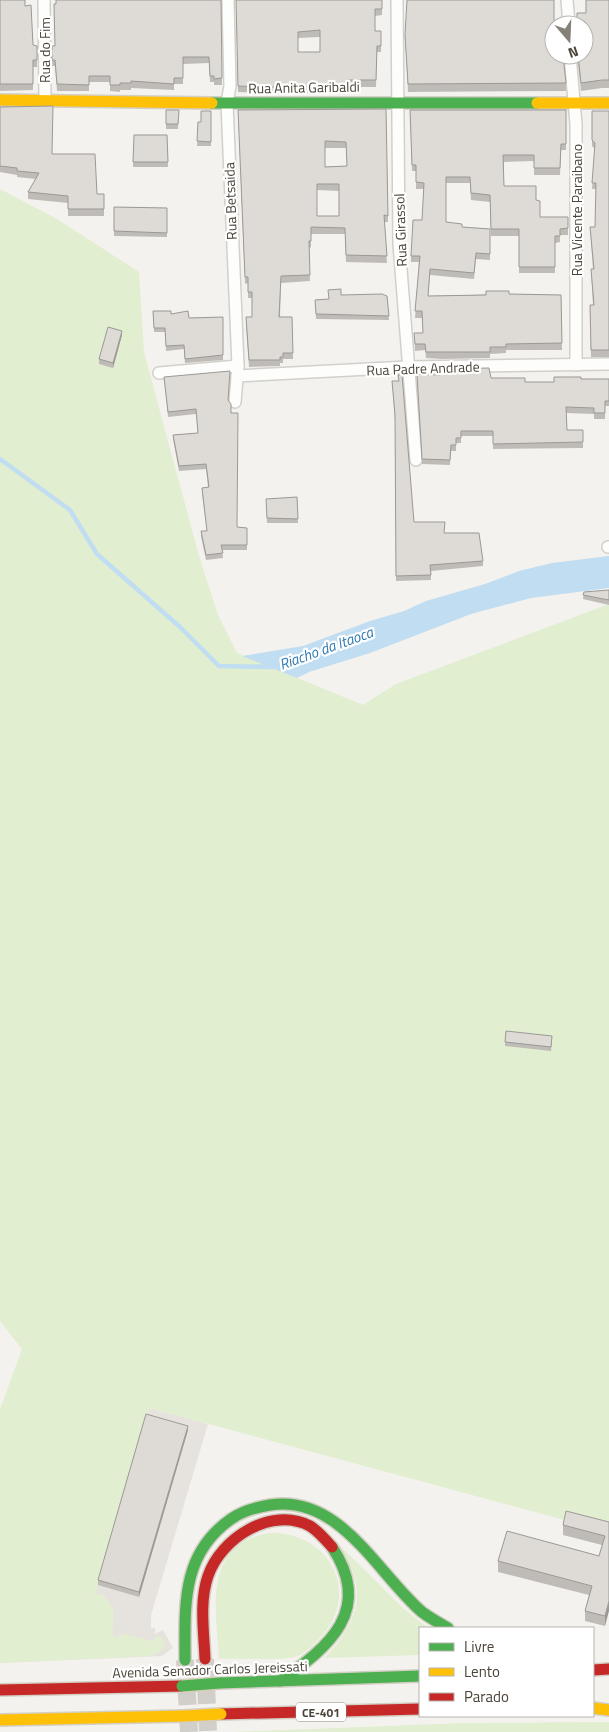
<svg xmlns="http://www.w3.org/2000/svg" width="609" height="1732" viewBox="0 0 609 1732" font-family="'Titillium Web',sans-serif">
  <rect width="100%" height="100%" fill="#f4f2ee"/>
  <path fill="#e6e2de" d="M149,1408L208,1424L151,1615V1628H155V1634L163,1630L173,1648L162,1656L0,1663V1654L85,1627Z"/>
  <g fill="#e1eecf">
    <path d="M0,189L57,219L139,272L144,352L199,556L218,615L237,653L363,705L396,684L609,604V1532L149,1408L95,1595L102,1594C122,1615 109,1615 114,1638L125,1634L152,1641L159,1636L165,1641L163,1650L151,1656L0,1663V1409L22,1349L0,1321Z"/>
    <path d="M322,1528L404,1609L428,1628H420V1655L325,1658C346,1635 366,1606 353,1573C348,1559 331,1541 322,1528Z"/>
    <path d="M269,1533C330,1531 363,1594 319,1639C313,1646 304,1654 295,1657C277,1661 239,1658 219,1659C216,1609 202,1545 269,1533Z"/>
    <path d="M609,1722V1732H232L464,1723Z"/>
  </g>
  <path fill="#c0ddf1" d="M609,556V588L531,598L471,614L370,653L309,672L297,678L242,656L303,646L370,621L404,611L426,601L485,584L519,571L552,563Z"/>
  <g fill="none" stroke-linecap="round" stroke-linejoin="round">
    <path stroke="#c0ddf1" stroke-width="4.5" d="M0,459L70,510L97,554L180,627L219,666L275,667"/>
    <g stroke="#d2cfca" stroke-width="18" stroke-dasharray="18 9" stroke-linecap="butt">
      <path d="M205,1659L208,1732"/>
      <path d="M185,1660L189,1732"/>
    </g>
    <g stroke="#d2d0cb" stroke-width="14">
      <g id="street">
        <path d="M44,0L45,100"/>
        <path d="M228,0L230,86L227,103L238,366L235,402"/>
        <path d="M397,0L399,244L416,460"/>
        <path d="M567,0L569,25"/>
        <path d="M570,55L576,124V365"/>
        <path d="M159,373L238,366"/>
        <path d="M237,376L407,367L609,364"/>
        <path d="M608,547H609"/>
      </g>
    </g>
    <g stroke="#d3cfc5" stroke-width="14">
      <g id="fast">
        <path d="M212,103H537"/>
        <path d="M185,1660C185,1605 181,1554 231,1519C241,1512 257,1507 270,1505C340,1494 377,1573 422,1612C430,1618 439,1623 448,1628"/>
        <path d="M280,1681C329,1647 374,1610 332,1547"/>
        <path d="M220,1683L420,1676"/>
      </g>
    </g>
    <g stroke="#d3cfc5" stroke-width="14">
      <g id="slow">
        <path d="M0,100L212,103"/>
        <path d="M537,103H609"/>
        <path d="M593,1708L609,1710"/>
        <path d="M0,1720L183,1716"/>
      </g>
    </g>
    <g stroke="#d3cfc5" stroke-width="14">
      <g id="jam">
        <path d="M205,1659C204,1632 199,1602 208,1576C221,1538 271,1506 310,1526C318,1531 326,1540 332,1547"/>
        <path d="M593,1670L609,1669"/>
        <path d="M0,1690L182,1686"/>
        <path d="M221,1714L420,1709"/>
      </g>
    </g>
    <use href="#street" stroke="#fdfdfc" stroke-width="11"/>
    <use href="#fast" stroke="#4caf50" stroke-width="11"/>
    <use href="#slow" stroke="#ffc107" stroke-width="11"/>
    <use href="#jam" stroke="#c62828" stroke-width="11"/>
    <g stroke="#d6cebb" stroke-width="14" stroke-linecap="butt">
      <path id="fast-bridge" d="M182,1686L220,1683"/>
    </g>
    <g stroke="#d6cebb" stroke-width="14" stroke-linecap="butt">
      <path id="slow-bridge" d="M183,1716L221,1714"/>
    </g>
    <use href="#fast-bridge" stroke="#4caf50" stroke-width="11"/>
    <use href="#slow-bridge" stroke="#ffc107" stroke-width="11"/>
  </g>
  <g fill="#bfbcb8" fill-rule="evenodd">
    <path d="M0,0L25,6L33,45L37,46V67H33V90L0,91Z"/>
    <path d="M221,0L222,85H214V82H210L209,63L183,64V84H174V90L131,88V90H120V92L110,91V82H89V91H57L55,66H52V52L55,46L56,4Z"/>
    <path d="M236,0H382V15L375,16V31H381V52H377L376,87H346V93H259L238,92ZM320,37V52H298V38Z"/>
    <path d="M609,0V88H602L581,91L577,55H584L586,13Z"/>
    <path d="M405,35L566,83V91L408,92Z"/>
    <path d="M0,107L97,194H104V216H68V203L28,199V192L36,179L17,177V175L0,172Z"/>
    <path d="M386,109L388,222H384L387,263L346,262L345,234H311V247L309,248L310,281L281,283L280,317H292L293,359H283V363H280V366L249,367L246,324L252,317V298H248V283L245,284L238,110ZM325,148H346L347,166L325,167ZM317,190L339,191V216H317Z"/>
    <path d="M166,110H179L178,129H166Z"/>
    <path d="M410,110H566V150H561L560,175H534V161L504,162V186L536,200L540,217H568V235H560V242L555,243V273H519V236H491L490,202L471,200L470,183H446V222L462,227L490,229V260L476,259L474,279L430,275L428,296L509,294L561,295L562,350H506V353L490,354V358L442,359L426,358L425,350L415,351L414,333H423L422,318H415L419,262H411V256L422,220L424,189H416V171H412Z"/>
    <path d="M211,111V146H197L198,122H201Z"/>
    <path d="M592,111H609V357H591L590,305H593L591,269H593L590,227H595L596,189H592L595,149L592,146Z"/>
    <path d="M134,135H167L168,167H133Z"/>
    <path d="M114,207L167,208V237L114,236Z"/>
    <path d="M341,295L387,296L389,320L316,319L315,300L329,299Z"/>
    <path d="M153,311L189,318L223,317V360L185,363L184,349L166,351L165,332H154Z"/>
    <path d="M122,335L113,368L99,364V359Z"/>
    <path d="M164,377L228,400L237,527L247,528V550H222L223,558L206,560L201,536V531H207L202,493V488L208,487L206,469L179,471L173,439V435L198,433L196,414L168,417Z"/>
    <path d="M491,378L525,382H554L581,379H609V406H605V419H594V414L566,413L567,430H583V448L493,449V436H461V443H456V451H451L450,465L422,464L417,380Z"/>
    <path d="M392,381L414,522L444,533L483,561V566L431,571V580L396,581L395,421Z"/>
    <path d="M297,497L298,523H267L266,504Z"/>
    <path d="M609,590V605L583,599L584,592Z"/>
    <path d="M552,1040L551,1051L505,1046V1042Z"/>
    <path d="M188,1430L139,1597L98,1585V1580Z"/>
    <path d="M609,1522L605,1626L585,1621V1611L589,1595L498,1572V1561L599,1556L602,1545L563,1535V1525Z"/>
  </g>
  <g fill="#9b9996">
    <path d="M122,331V335L113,368V363Z"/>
    <path d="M188,1426V1430L139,1597V1592Z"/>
    <path d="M609,1601V1611L605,1626V1616Z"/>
  </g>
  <g fill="#dedbd6" stroke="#9b9996" fill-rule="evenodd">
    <path d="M0,0H25V6L31,5L33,45L37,46V60H33V84H0Z"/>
    <path d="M56,0H221L222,78L214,79V76H210L209,57H183V78H174V84L131,81V83H120V85H110V76H89V85L57,84L55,60H52V46H55L54,4H56Z"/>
    <path d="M236,0H382V9H375V31H381V46H377L376,80H346V87H259L238,86ZM320,30V52H298V32Z"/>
    <path d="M407,0H554V55H563L566,83L408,84L405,35Z"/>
    <path d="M586,0H609V80H602L581,83L578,55H584V25H577V13H586Z"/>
    <path d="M53,106L52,154H95L97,194H104V209H68V196L28,192L39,173L17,171V168L0,166V107Z"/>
    <path d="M386,109L388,216L384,215L387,256L346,255L345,228L311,227V241H309L310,275L281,276L279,317H292L293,353H283V357H280V360H249L246,317H252V292H248V277H245L238,110ZM325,141L346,142L347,166L325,167ZM317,184H339V216H317Z"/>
    <path d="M166,110H179L178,124H166Z"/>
    <path d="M410,110H566V144H561L560,168H534V155H503L504,186H536V200L540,201V217H568V228L560,229V236H555V267H519V229H491L490,195L471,193L470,177H446V222L462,224V227L490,229V254L476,253L474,273L430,269L428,296L486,295V291H509V294L561,295L562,343L506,344V347H490V352H426L425,344H415L414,333H423L422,311H415L420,256H411L413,220H422L424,183L416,182V165H412Z"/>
    <path d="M201,111H211V142L197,141L198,122H201Z"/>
    <path d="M592,111H609V350H591L590,305H594L591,269H594L590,227H595L596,183H592L595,143L592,140Z"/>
    <path d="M134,135H167L168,162H133Z"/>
    <path d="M114,207L167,208V233L114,231Z"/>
    <path d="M341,289V295L382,294L387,296L389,316L316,314L315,300L329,299L328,290Z"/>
    <path d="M153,311H171V314L188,311L189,318L223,317V355L185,359L184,345L166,346L165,328H154Z"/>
    <path d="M108,327L122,331L113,363L99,359Z"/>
    <path d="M489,368L491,378H525V382H554V377H581V379H609V401H605V413H594V408L566,407L567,430H583V442L493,444V431H461V438H456V445H451L450,460L422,459L417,374L440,375L441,369Z"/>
    <path d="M230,371L228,400L231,404V413H238L237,527L247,528V545H221L223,553L206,555L201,531H207L202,488L209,487L206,464L179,466L173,435L198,433L196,409L168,412L164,377Z"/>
    <path d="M398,375H402L414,522H445L444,533H479L483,561L430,565L431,575L396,576L395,415L392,381H399Z"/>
    <path d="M297,497L298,519L267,518L266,499Z"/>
    <path d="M609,590V600L583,595L584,592Z"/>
    <path d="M506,1031L552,1036L551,1047L505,1042Z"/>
    <path d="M146,1414L188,1426L139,1592L98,1580Z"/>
    <path d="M566,1511L609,1522V1601L605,1616L585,1611L592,1586L498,1561L507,1531L599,1556L605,1536L563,1525Z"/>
  </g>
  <g text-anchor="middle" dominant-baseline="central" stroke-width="4.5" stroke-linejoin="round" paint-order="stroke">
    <rect fill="#fff" stroke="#817c74" stroke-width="1" x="296" y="1702.5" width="50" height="19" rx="4"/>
    <g font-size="12" font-weight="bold" fill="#4b4439">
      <text x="321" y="1712">CE-401</text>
    </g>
    <g font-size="14" fill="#4b4439" stroke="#fff">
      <text transform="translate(44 50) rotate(-90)">Rua do Fim</text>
      <text transform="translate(304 87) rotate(-1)">Rua Anita Garibaldi</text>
      <text transform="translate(230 201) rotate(-92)">Rua Betsaida</text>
      <text transform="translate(576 210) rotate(-90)">Rua Vicente Paraibano</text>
      <text transform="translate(400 230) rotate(-92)">Rua Girassol</text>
      <text transform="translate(423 368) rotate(-2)">Rua Padre Andrade</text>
      <text transform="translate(210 1669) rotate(-2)">Avenida Senador Carlos Jereissati</text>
    </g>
    <g font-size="15" font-style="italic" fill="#2e7ab2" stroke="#fff">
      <text transform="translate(326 648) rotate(-20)">Riacho da Itaoca</text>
    </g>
  </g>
  <rect x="419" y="1627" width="175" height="90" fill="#ffffff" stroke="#b7b4b0"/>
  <rect x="429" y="1643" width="25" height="8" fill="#4caf50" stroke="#b7b4b0"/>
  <text x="464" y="1652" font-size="15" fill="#4b4439">Livre</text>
  <rect x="429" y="1668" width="25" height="8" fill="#ffc107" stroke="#b7b4b0"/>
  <text x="464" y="1677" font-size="15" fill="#4b4439">Lento</text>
  <rect x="429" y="1693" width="25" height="8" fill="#c62828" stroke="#b7b4b0"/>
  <text x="464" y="1702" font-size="15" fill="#4b4439">Parado</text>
  <g transform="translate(569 40) rotate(161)"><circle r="24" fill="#ffffff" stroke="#b7b4b0"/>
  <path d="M0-4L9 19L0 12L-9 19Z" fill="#868178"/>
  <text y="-8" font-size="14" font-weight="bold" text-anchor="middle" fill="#4b4439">N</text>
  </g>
</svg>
